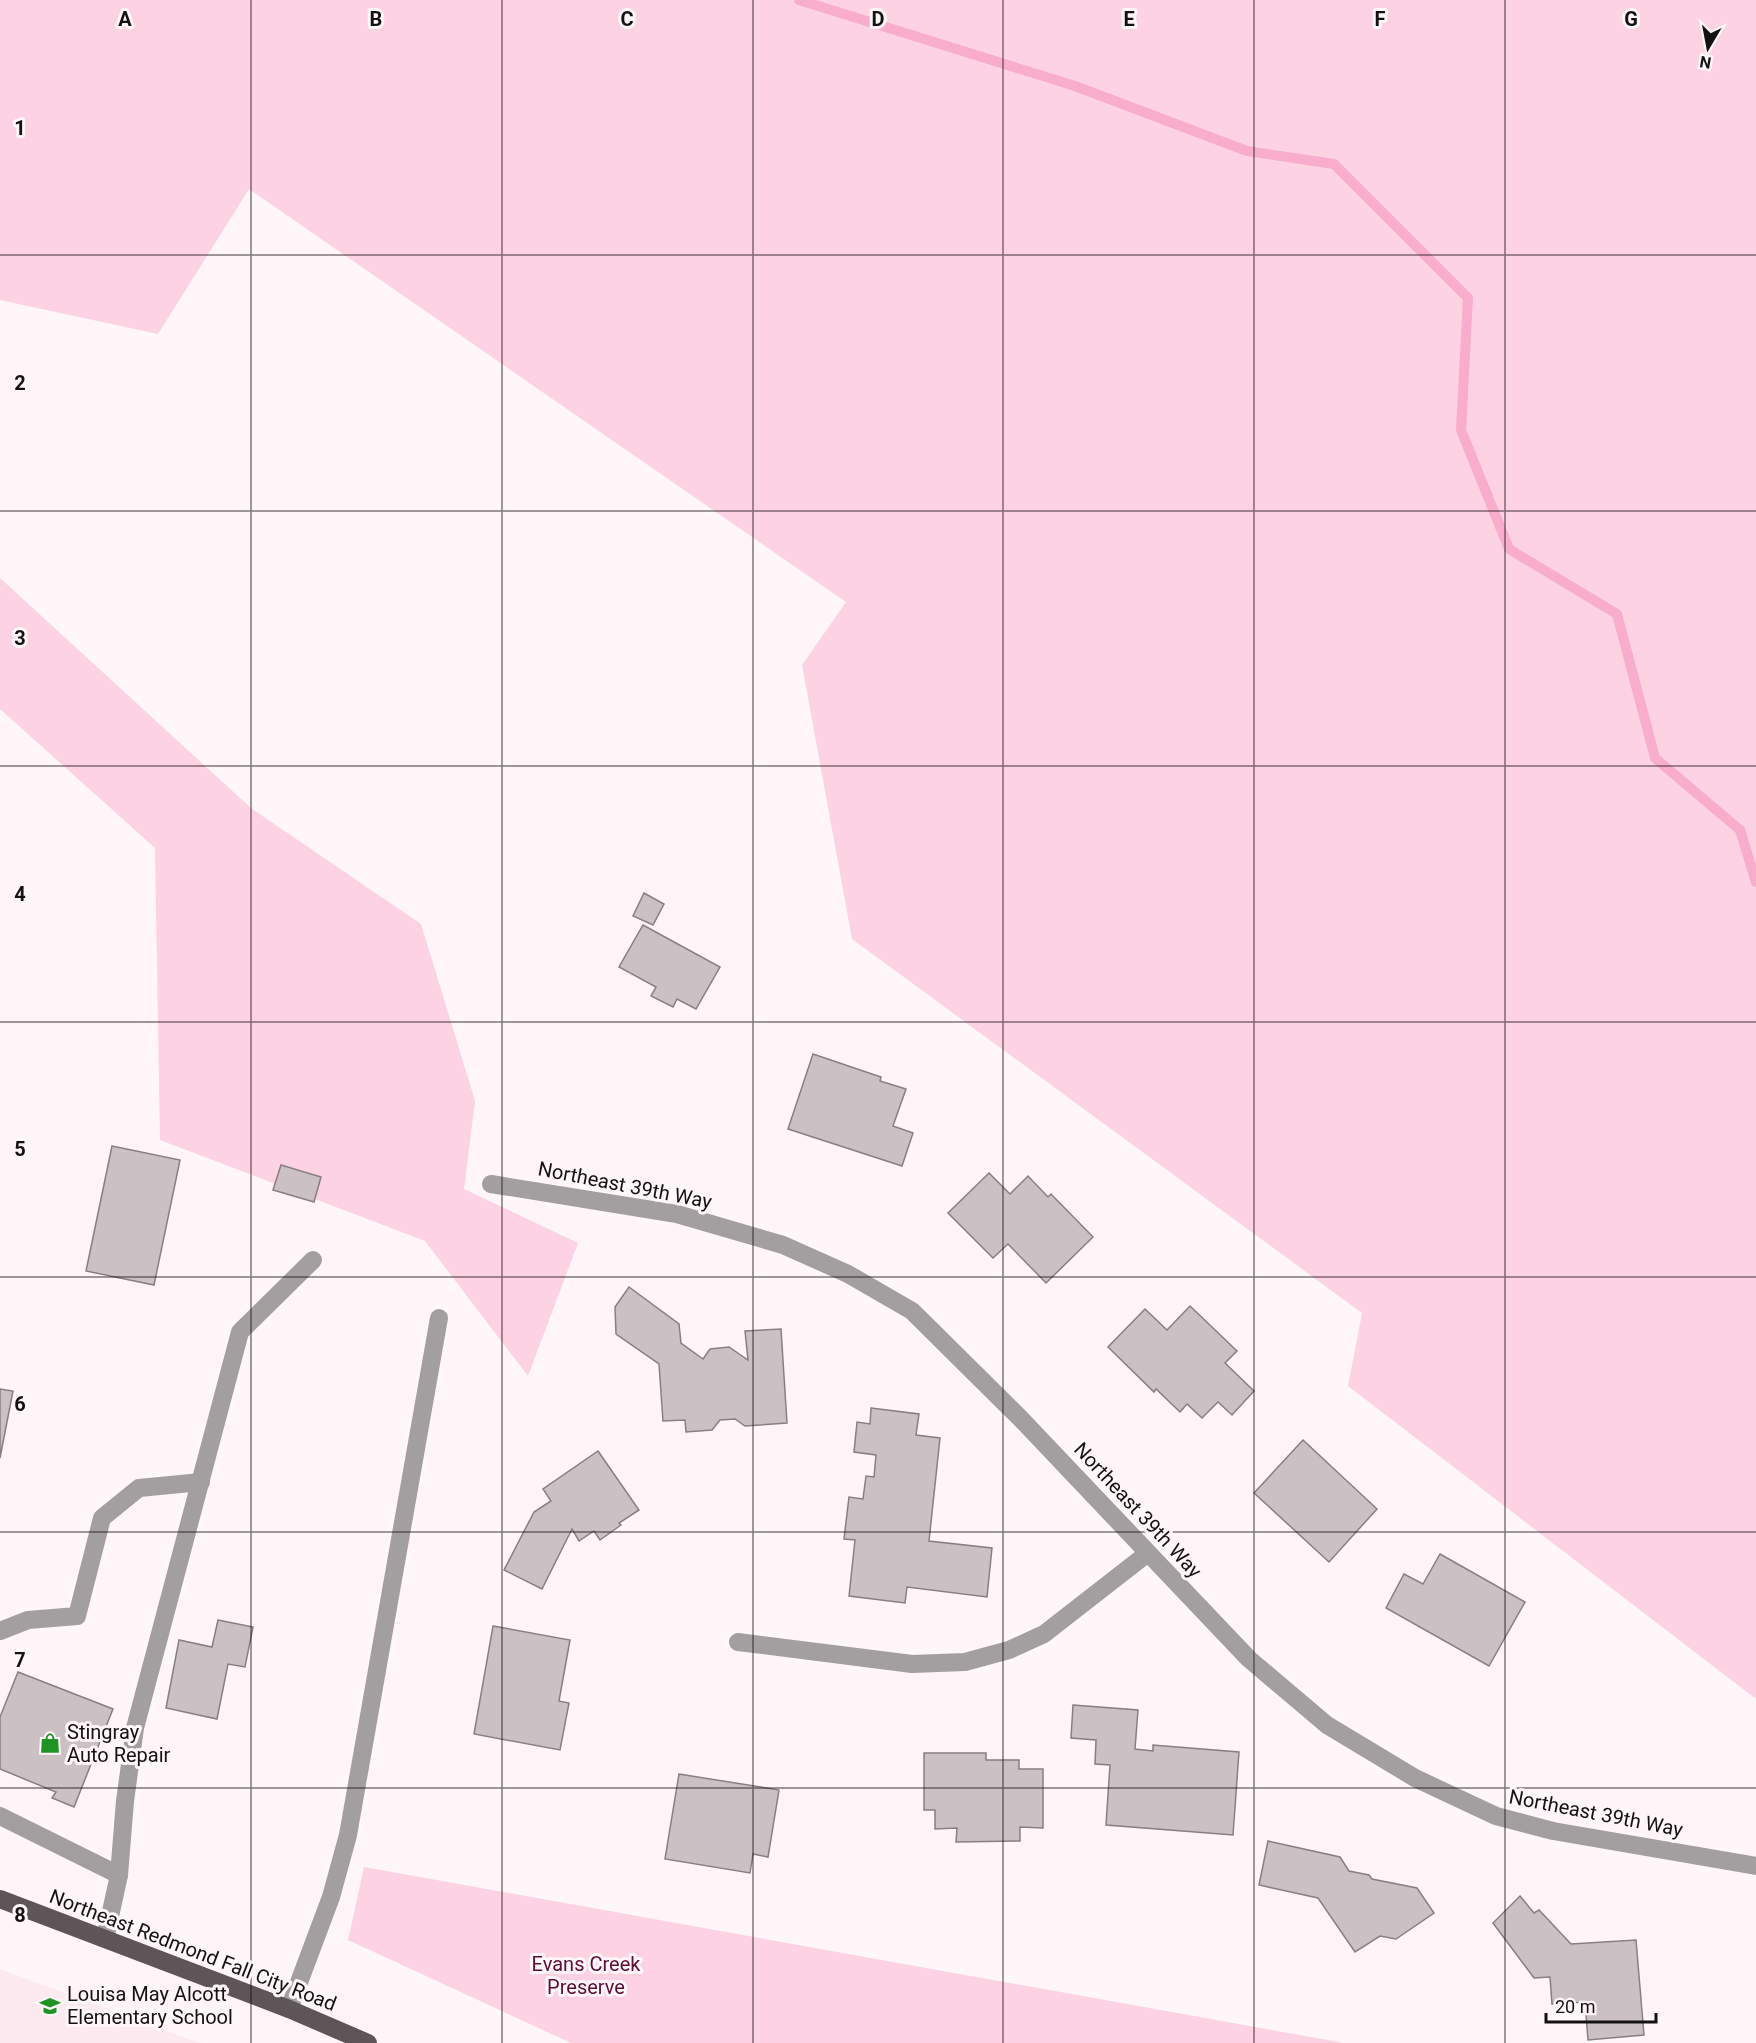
<svg xmlns="http://www.w3.org/2000/svg" width="1756" height="2043" viewBox="0 0 1756 2043" font-family="Roboto,sans-serif">
  <rect width="100%" height="100%" fill="#fef6f9"/>
  <path fill="#fdeaf1" d="M0,1969L199,2043H0Z"/>
  <g fill="#fdd2e2">
    <path d="M0,0H1756V1699L1348,1386L1362,1313L852,939L802,665L846,602L249,189L158,334L0,300Z"/>
    <path d="M0,578L252,809L421,924L475,1101L464,1189L578,1243L528,1376L425,1241L160,1140L155,848L0,709Z"/>
    <path d="M364,1867L1344,2043H571L348,1940Z"/>
  </g>
  <g fill="none" stroke-linecap="round" stroke-linejoin="round">
    <path stroke="#f7adcb" stroke-width="10" d="M799,0L1075,86L1247,151L1334,164L1468,298L1461,430L1509,549L1617,614L1655,758L1740,830L1756,882"/>
  </g>
  <g fill="#cbc1c5" stroke="#897f83" stroke-width="1.5">
    <path d="M644,893L664,904L653,925L633,916Z"/>
    <path d="M643,925L720,967L696,1009L677,999L673,1007L651,996L656,987L619,967Z"/>
    <path d="M813,1054L881,1077L880,1081L906,1089L893,1126L913,1133L902,1166L788,1129Z"/>
    <path d="M112,1146L180,1160L154,1285L86,1271Z"/>
    <path d="M281,1165L321,1177L314,1202L273,1190Z"/>
    <path d="M989,1173L1010,1194L1028,1176L1048,1197L1051,1194L1093,1237L1046,1283L1008,1244L993,1258L948,1213Z"/>
    <path d="M629,1287L679,1324L681,1343L703,1359L710,1349L729,1347L748,1360L745,1331L781,1329L787,1423L745,1426L735,1419L720,1420L712,1430L686,1432L685,1420L663,1421L659,1364L616,1334L615,1307Z"/>
    <path d="M1190,1306L1237,1351L1225,1363L1254,1391L1232,1415L1218,1402L1202,1418L1187,1404L1180,1412L1156,1389L1154,1392L1108,1347L1145,1309L1167,1330Z"/>
    <path d="M0,1389L13,1391L0,1458Z"/>
    <path d="M871,1408L919,1414L916,1435L940,1438L929,1541L992,1548L987,1597L907,1587L905,1603L849,1596L855,1540L844,1539L849,1497L863,1499L866,1476L874,1477L876,1455L854,1452L857,1422L870,1424Z"/>
    <path d="M1303,1440L1377,1509L1329,1562L1254,1493Z"/>
    <path d="M598,1451L639,1510L619,1523L621,1525L600,1540L594,1531L579,1541L572,1529L542,1589L504,1570L534,1512L551,1501L543,1489Z"/>
    <path d="M1440,1554L1525,1602L1489,1666L1386,1608L1404,1574L1423,1584Z"/>
    <path d="M218,1620L253,1627L245,1667L228,1664L217,1719L166,1708L179,1640L212,1647Z"/>
    <path d="M493,1626L570,1640L559,1701L569,1703L560,1750L474,1734Z"/>
    <path d="M18,1672L113,1709L74,1807L52,1798L56,1792L0,1769V1717Z"/>
    <path d="M1073,1705L1138,1710L1135,1749L1153,1751V1745L1239,1752L1233,1835L1106,1825L1110,1765L1095,1764L1096,1740L1071,1738Z"/>
    <path d="M924,1753H986V1760H1019V1769H1043V1828L1020,1827V1841L956,1842L957,1828L935,1829V1810H924Z"/>
    <path d="M679,1774L779,1790L768,1857L753,1854L750,1873L665,1859Z"/>
    <path d="M1268,1841L1340,1857L1349,1871L1369,1875L1372,1879L1417,1888L1434,1913L1396,1939L1380,1936L1355,1952L1318,1898L1259,1885Z"/>
    <path d="M1520,1896L1534,1913L1539,1910L1571,1944L1636,1940L1644,2035L1588,2040L1585,2002L1552,2004L1550,1977L1534,1978L1493,1923Z"/>
  </g>
  <g fill="none" stroke-linecap="round" stroke-linejoin="round">
    <g stroke="#a39ea0" stroke-width="18">
      <path d="M0,1631L28,1620L77,1616L102,1518L139,1488L201,1482"/>
      <path d="M0,1816L119,1875"/>
      <path d="M105,1939L119,1875L125,1801L135,1728L240,1332L313,1260"/>
    </g>
    <g stroke="#a39ea0" stroke-width="18">
      <path d="M491,1184L677,1214L783,1245L848,1274L912,1311L1020,1418L1249,1659L1327,1725L1415,1778L1496,1816L1553,1831L1756,1866"/>
      <path d="M738,1642L912,1664L965,1662L1009,1650L1044,1634L1148,1553"/>
      <path d="M289,2009L331,1897L348,1835L439,1318"/>
    </g>
    <path stroke="#5d5558" stroke-width="18" d="M0,1899L289,2009L368,2043"/>
  </g>
  <path fill="none" stroke="#151112" stroke-width="1.5" stroke-opacity="0.55" d="M251,0V2043M502,0V2043M753,0V2043M1003,0V2043M1254,0V2043M1505,0V2043M0,255H1756M0,511H1756M0,766H1756M0,1022H1756M0,1277H1756M0,1532H1756M0,1788H1756"/>
  <defs>
    <g id="shop-bare" transform="scale(1.62)"><path d="M-5-2.5h2.3a2.7 3.5 0 0 1 5.4 0H5L5.5 6h-11ZM-1.5-2.5h3a1.5 2.3 0 0 0-3 0Z" fill="#1f9422" stroke="#fef6f9" stroke-width="2.5" paint-order="stroke"/></g>
    <g id="school-bare" transform="scale(1.62)"><path d="M0-5L7-2L0 1L-7-2ZM-4 1L0 2.5L4 1V4Q0 6-4 4Z" fill="#1f9422" stroke="#fef6f9" stroke-width="2.5" paint-order="stroke"/></g>
  </defs>
  <g fill-rule="evenodd">
    <use href="#shop-bare" x="50" y="1743"/>
    <use href="#school-bare" x="50" y="2006"/>
  </g>
  <g text-anchor="middle" dominant-baseline="central" stroke-width="6" stroke-linejoin="round" paint-order="stroke">
    <g font-size="20" fill="#151112" stroke="#fef6f9">
      <text transform="translate(625 1185) rotate(11)">Northeast 39th Way</text>
      <text transform="translate(1138 1510) rotate(47)">Northeast 39th Way</text>
      <text transform="translate(1596 1813) rotate(11)">Northeast 39th Way</text>
      <text transform="translate(193 1950) rotate(21)">Northeast Redmond Fall City Road</text>
    </g>
    <g font-size="20" fill="#151112" stroke="#fef6f9" text-anchor="start">
      <text x="67" y="1732">Stingray<tspan x="67" dy="23">Auto Repair</tspan></text>
      <text x="67" y="1994">Louisa May Alcott<tspan x="67" dy="23">Elementary School</tspan></text>
    </g>
    <g font-size="20" fill="#5b0c37" stroke="#fef6f9">
      <text x="586" y="1964">Evans Creek<tspan x="586" dy="23">Preserve</tspan></text>
    </g>
  </g>
  <g font-size="20" text-anchor="middle" font-weight="bold" fill="#151112" stroke="#fef6f9" stroke-width="6" stroke-linejoin="round" paint-order="stroke">
    <text x="125" y="26">A</text>
    <text x="376" y="26">B</text>
    <text x="627" y="26">C</text>
    <text x="878" y="26">D</text>
    <text x="1129" y="26">E</text>
    <text x="1380" y="26">F</text>
    <text x="1631" y="26">G</text>
    <text x="20" y="135">1</text>
    <text x="20" y="390">2</text>
    <text x="20" y="645">3</text>
    <text x="20" y="901">4</text>
    <text x="20" y="1156">5</text>
    <text x="20" y="1411">6</text>
    <text x="20" y="1667">7</text>
    <text x="20" y="1922">8</text>
  </g>
  <g transform="translate(1708 48) rotate(190)" stroke="#fef6f9" stroke-width="4.5" paint-order="stroke">
  <path d="M0-4.5L10 22L0 15L-10 22Z" fill="#151112"/>
  <text y="-9" font-size="16" font-weight="bold" text-anchor="middle" fill="#151112">N</text>
  </g>
  <path d="M1546 2013v9h110v-9" fill="none" stroke="#151112" stroke-width="3"/>
  <text x="1555" y="2013" font-size="18" fill="#151112" stroke="#fef6f9" stroke-width="4.5" paint-order="stroke">20 m</text>
</svg>
